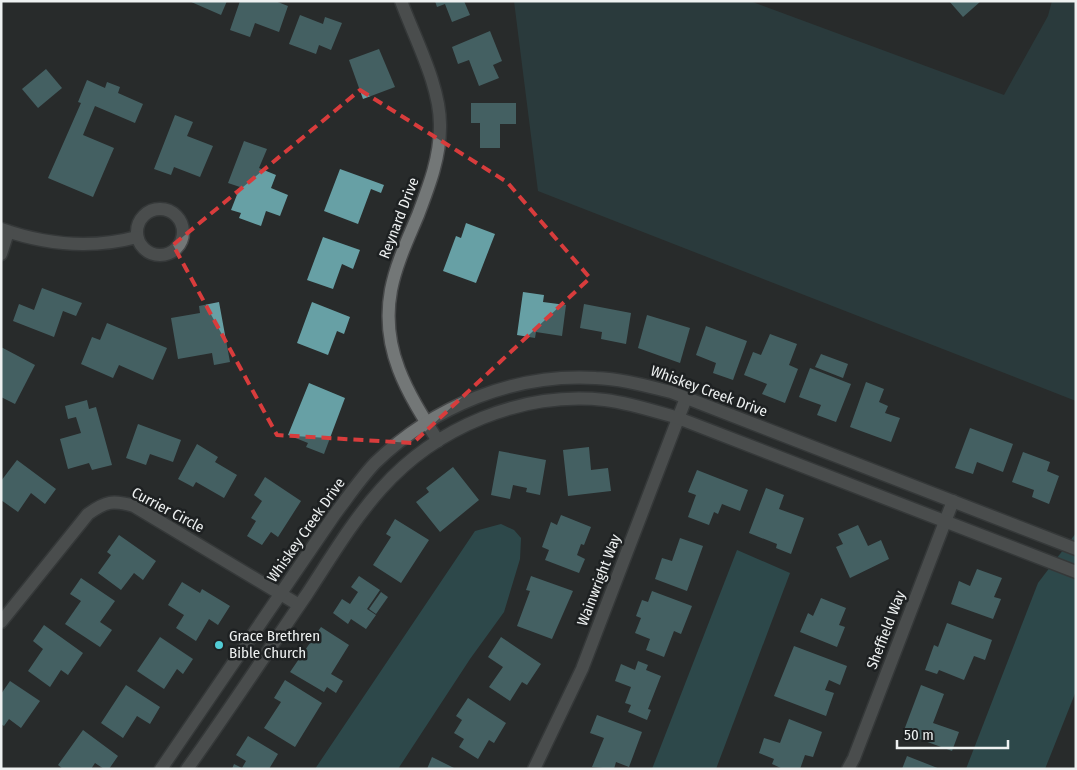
<svg xmlns="http://www.w3.org/2000/svg" width="1077" height="770" viewBox="0 0 1077 770" font-family="'Fira Sans Condensed',sans-serif">
  <rect width="100%" height="100%" fill="#282b2b"/>
  <path fill="#2d4d50" d="M514,1H750L1004,95L1048,16L1052,1H1076V401L538,191Z"/>
  <g fill="#336c70">
    <path d="M501,524L514,530L521,538L520,559L504,612L470,659L398,769H315L475,531Z"/>
    <path d="M1076,533V691L1045,769H966L1038,583Z"/>
    <path d="M737,550L790,573L716,769H652Z"/>
  </g>
  <g fill="#67a0a5">
    <path d="M189,1H227L221,15Z"/>
    <path d="M240,1H275L288,6L279,32L255,23L250,37L230,30Z"/>
    <path d="M435,1H464L470,15L452,22L445,4L437,7Z"/>
    <path d="M949,1H981L963,17Z"/>
    <path d="M300,15L323,24L325,17L342,23L331,50L319,45L316,54L289,44Z"/>
    <path d="M490,31L502,61L493,65L499,78L479,86L469,60L458,64L452,47Z"/>
    <path d="M379,49L395,87L363,99L349,60Z"/>
    <path d="M46,69L62,88L38,108L22,89Z"/>
    <path d="M87,80L105,88L107,82L120,87L118,93L143,104L135,123L95,106L83,135L114,148L93,197L48,178L81,103L78,102Z"/>
    <path d="M471,103H516V124H500V148H480V123H471Z"/>
    <path d="M175,115L193,122L187,136L213,146L200,177L174,167L171,175L154,169Z"/>
    <path d="M244,141L267,149L259,168L276,175L271,188L288,195L280,216L266,211L261,226L239,218L241,213L231,210L240,187L228,183Z"/>
    <path d="M340,169L384,185L381,193L371,189L358,224L324,211Z"/>
    <path d="M466,223L495,234L476,283L443,271L456,236L461,238Z"/>
    <path d="M323,237L360,250L353,269L342,264L333,289L307,280Z"/>
    <path d="M42,288L82,303L76,316L63,311L54,337L13,321L19,304L34,310Z"/>
    <path d="M523,292L544,295L543,302L566,305L562,336L536,332L535,338L517,335Z"/>
    <path d="M219,302L230,362L214,365L212,353L178,359L171,318L200,313L199,306Z"/>
    <path d="M312,302L350,317L344,334L337,331L328,355L297,343Z"/>
    <path d="M584,304L631,313L626,344L601,339L602,332L580,328Z"/>
    <path d="M647,315L690,328L680,363L638,348Z"/>
    <path d="M107,323L167,348L153,380L119,365L113,378L81,364L92,337L100,340Z"/>
    <path d="M706,326L747,341L733,380L713,373L716,363L696,355Z"/>
    <path d="M770,334L797,344L789,365L798,369L785,403L762,394L767,384L744,375L753,352L761,355Z"/>
    <path d="M1,347L35,365L15,404L1,397Z"/>
    <path d="M821,354L848,364L843,378L815,367Z"/>
    <path d="M810,368L851,384L836,422L817,415L821,405L799,397Z"/>
    <path d="M866,382L884,389L879,402L888,406L885,413L900,418L891,442L850,427Z"/>
    <path d="M309,383L345,398L324,454L306,447L308,443L288,435Z"/>
    <path d="M87,400L89,409L96,407L112,465L92,470L89,463L68,469L60,439L81,433L76,417L68,419L65,406Z"/>
    <path d="M138,424L181,440L173,462L150,454L146,465L126,458Z"/>
    <path d="M970,428L1013,444L1003,472L977,462L973,474L955,468Z"/>
    <path d="M197,444L218,457L215,462L237,475L224,498L196,482L193,487L178,479Z"/>
    <path d="M589,447L591,470L608,468L611,491L568,496L563,450Z"/>
    <path d="M499,451L546,460L540,495L526,492L527,488L513,485L510,499L491,495Z"/>
    <path d="M1023,452L1050,462L1047,471L1059,476L1049,504L1032,497L1034,490L1012,482Z"/>
    <path d="M17,460L56,489L45,504L31,493L18,512L1,500V481Z"/>
    <path d="M453,467L479,500L440,532L416,502L429,492L426,488Z"/>
    <path d="M697,470L748,490L740,511L722,504L718,514L714,512L709,525L688,517L696,495L688,492Z"/>
    <path d="M265,477L301,501L278,537L271,532L262,545L247,536L256,521L251,518L262,501L254,495Z"/>
    <path d="M766,488L784,495L779,509L804,518L791,554L776,548L777,544L749,533Z"/>
    <path d="M561,515L591,527L584,545L581,544L577,555L585,559L579,573L545,560L549,550L542,547L551,522L557,525Z"/>
    <path d="M395,519L429,540L401,583L373,565L391,537L386,534Z"/>
    <path d="M858,525L868,546L881,540L889,559L850,578L836,547L843,544L838,534Z"/>
    <path d="M119,535L156,561L143,580L134,573L121,590L98,573L111,555L107,552Z"/>
    <path d="M680,538L703,546L687,591L655,579L662,558L672,561Z"/>
    <path d="M977,569L1002,578L994,597L1001,599L993,619L951,604L959,581L970,586Z"/>
    <path d="M359,576L380,590L367,609L376,615L366,629L351,619L348,624L333,613L342,599L350,604L358,592L351,587Z"/>
    <path d="M531,576L573,591L552,639L517,626L530,591L526,590Z"/>
    <path d="M81,578L115,601L100,622L112,630L100,647L65,624L81,601L70,594Z"/>
    <path d="M182,582L200,593L202,589L230,606L218,625L209,619L196,641L176,628L184,615L168,605Z"/>
    <path d="M652,591L692,606L681,634L674,631L664,657L646,650L650,639L635,633L641,618L636,616L642,600L648,602Z"/>
    <path d="M381,592L388,597L376,614L369,609Z"/>
    <path d="M821,598L846,608L839,625L845,627L837,647L800,632L808,613L813,616Z"/>
    <path d="M947,623L992,640L985,660L974,656L964,680L939,670L937,674L925,670L934,645L938,647Z"/>
    <path d="M44,625L83,653L68,675L61,670L50,687L28,671L43,649L33,641Z"/>
    <path d="M321,627L349,645L331,674L343,681L336,693L327,687L324,692L290,672Z"/>
    <path d="M160,637L193,659L183,674L177,669L164,689L137,671Z"/>
    <path d="M501,637L541,664L527,685L522,682L510,701L489,687L503,667L488,657Z"/>
    <path d="M794,646L847,666L840,685L829,680L825,690L834,693L826,716L774,696Z"/>
    <path d="M638,661L648,665L646,670L661,676L648,709L651,710L647,720L628,712L631,705L625,703L631,687L615,681L621,664L635,670Z"/>
    <path d="M285,680L322,703L295,747L264,728L281,702L274,698Z"/>
    <path d="M10,681L40,701L21,728L9,719L4,726L1,724V694Z"/>
    <path d="M126,685L160,707L150,724L137,716L123,738L101,723Z"/>
    <path d="M921,685L944,694L933,723L959,732L952,751L903,733Z"/>
    <path d="M468,698L506,723L494,743L489,740L478,759L459,747L464,739L454,733L462,720L456,716Z"/>
    <path d="M597,715L642,732L629,767L616,762L614,769L592,767L604,738L590,733Z"/>
    <path d="M789,719L822,732L813,757L805,755L800,769H783L772,764L774,759L759,753L764,738L780,743Z"/>
    <path d="M83,730L118,756L109,769H104L95,763L91,769H63L58,765Z"/>
    <path d="M248,736L278,754L269,769H232L234,764L242,768L246,761L236,755Z"/>
    <path d="M907,756L940,769H902Z"/>
    <path d="M432,757L456,769H427Z"/>
  </g>
  <g fill="none" stroke-linecap="round" stroke-linejoin="round">
    <g stroke="#464849" stroke-width="15">
      <g id="minor">
        <path d="M401,1C415,39 441,87 440,127C440,158 429,186 418,215C408,239 396,264 391,290C380,349 407,392 438,441"/>
        <circle cx="160" cy="232" r="23"/>
        <path d="M1,229C46,245 92,249 137,237"/>
        <path d="M1,254L8,232"/>
        <path d="M1,622L88,514C106,501 113,500 134,506L299,605"/>
        <path d="M534,769L582,669L686,398"/>
        <path d="M848,769L854,758L953,501"/>
      </g>
    </g>
    <g stroke="#464849" stroke-width="15">
      <g id="tertiary">
        <path d="M161,769L335,514C348,497 360,479 375,463C434,406 514,373 596,378C622,379 646,386 671,392L1076,549"/>
        <path d="M187,769C228,712 267,652 307,594C330,559 353,520 381,489C436,427 522,391 605,400C630,403 654,411 678,418L1076,572"/>
      </g>
    </g>
    <use href="#minor" stroke="#737777" stroke-width="12"/>
    <use href="#tertiary" stroke="#737777" stroke-width="12"/>
  </g>
  <path d="M0 0H1077V770H0ZM360,90L507,182L590,278L413,443L277,435L173,245Z" fill="#282b2b" fill-opacity=".55" fill-rule="evenodd"/>
  <path fill="none" stroke="#d83c3c" stroke-width="4" stroke-dasharray="10 6" stroke-linejoin="round" d="M360,90L507,182L590,278L413,443L277,435L173,245Z"/>
  <circle fill="#52ccd5" stroke="#1e2122" stroke-width="2" cx="219" cy="645" r="5"/>
  <g text-anchor="middle" dominant-baseline="central" stroke-width="5" stroke-linejoin="round" paint-order="stroke">
    <g font-size="15" fill="#eef1f1" stroke="#1e2122">
      <text transform="translate(399 218) rotate(-69)">Reynard Drive</text>
      <text transform="translate(709 391) rotate(20)">Whiskey Creek Drive</text>
      <text transform="translate(168 510) rotate(28)">Currier Circle</text>
      <text transform="translate(306 530) rotate(-55)">Whiskey Creek Drive</text>
      <text transform="translate(599 580) rotate(-69)">Wainwright Way</text>
      <text transform="translate(886 630) rotate(-69)">Sheffield Way</text>
    </g>
    <g font-size="15" fill="#eef1f1" stroke="#1e2122" text-anchor="start">
      <text x="229" y="636">Grace Brethren<tspan x="229" dy="17">Bible Church</tspan></text>
    </g>
  </g>
  <rect width="1077" height="770" fill="none" stroke="#eef1f1" stroke-width="5"/>
  <path d="M897 740v8h111v-8" fill="none" stroke="#eef1f1" stroke-width="2.5"/>
  <text x="904" y="740" font-size="15" fill="#eef1f1" stroke="#1e2122" stroke-width="4" paint-order="stroke">50 m</text>
</svg>
